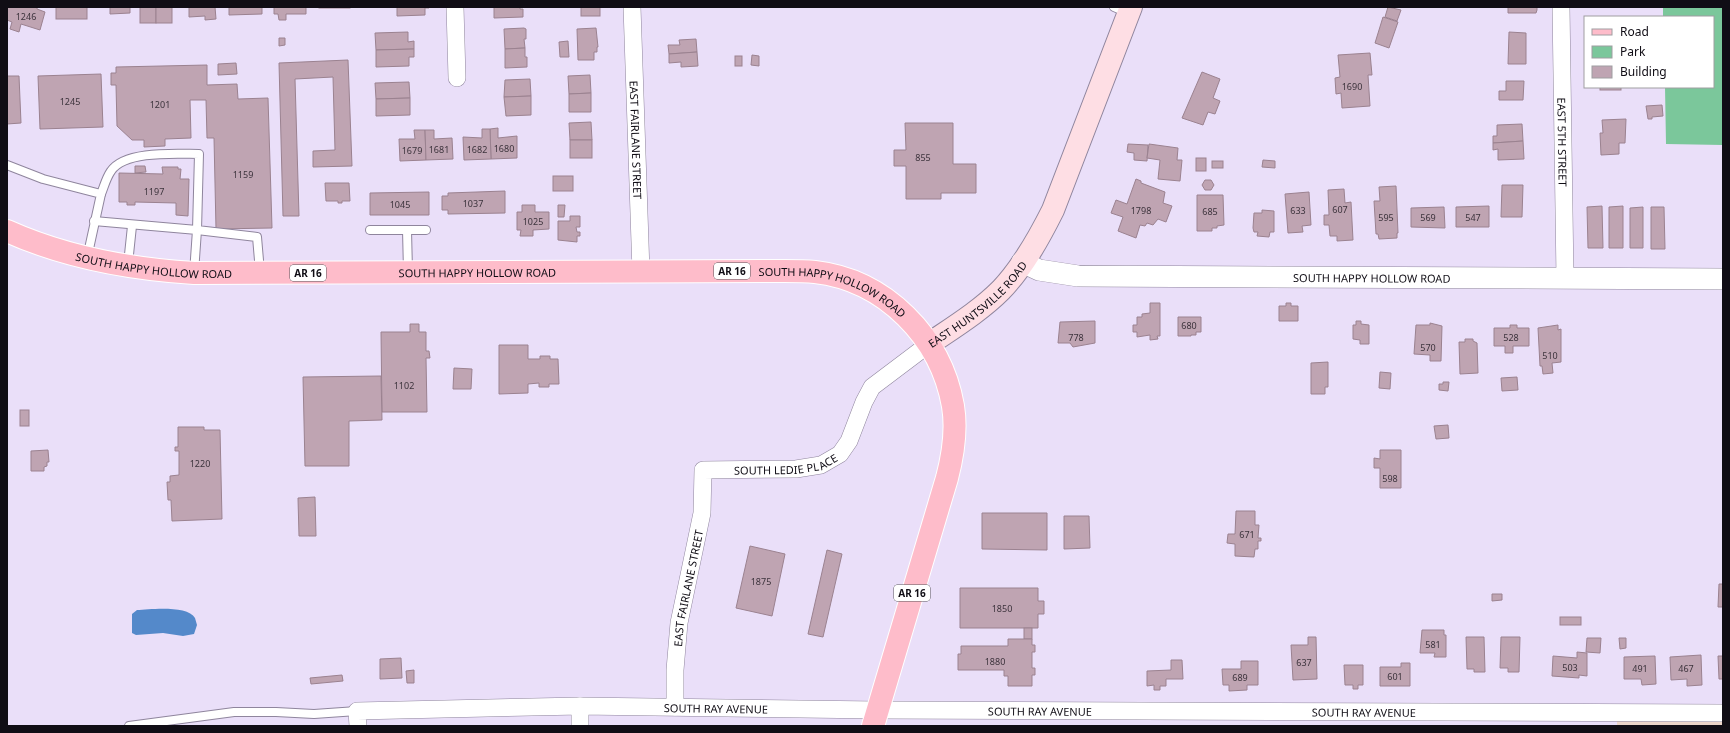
<svg xmlns="http://www.w3.org/2000/svg" width="1730" height="733" viewBox="0 0 1730 733" font-family="'Noto Sans',sans-serif">
  <rect width="100%" height="100%" fill="#eadff9"/>
  <path fill="#ecd5ca" d="M1617,712L1723,713V726H1617Z"/>
  <path fill="#7bc79b" d="M1663,7H1723V145L1666,144L1665,87H1713V17H1663Z"/>
  <path fill="#5489ca" d="M137,610C151,609 188,605 195,618L197,625L194,634L183,636L163,633L136,635L132,633V614Z"/>
  <g fill="#bfa4b2" stroke="#9b8290">
    <path d="M7,7H37V9L45,12L40,30L21,24L19,32L10,29L12,22L7,20Z"/>
    <rect x="56" y="7" width="31" height="12"/>
    <path d="M110,7H97H130V13L110,14Z"/>
    <rect x="140" y="7" width="16" height="16"/>
    <rect x="156" y="7" width="16" height="16"/>
    <path d="M189,7H215L216,19L205,20V16L189,17Z"/>
    <path d="M229,7H262V14L229,15Z"/>
    <path d="M274,7H306V14H286V20H279L278,14H274Z"/>
    <rect x="319" y="7" width="31" height="1"/>
    <path d="M397,7H429V8H425V15L397,16Z"/>
    <path d="M494,7H520V9H523V17L494,18Z"/>
    <rect x="581" y="7" width="19" height="9"/>
    <path d="M1388,7L1401,10L1397,21L1385,17Z"/>
    <path d="M1508,7H1537V10L1536,13H1508Z"/>
    <path d="M1383,17L1398,22L1389,48L1375,43Z"/>
    <path d="M524,28L526,29V39H524L525,48L505,49L504,29Z"/>
    <path d="M596,28L598,47H597V52H594V60H578L577,29Z"/>
    <path d="M408,32V42L414,41V49L376,50L375,33Z"/>
    <path d="M1509,32L1526,33V64H1508Z"/>
    <path d="M279,38H285V45L279,46Z"/>
    <path d="M696,39L697,52L669,54L668,45H680L679,40Z"/>
    <path d="M568,41L569,57H560L559,42Z"/>
    <path d="M525,48V57H527V67L505,68V49Z"/>
    <path d="M414,49V57H409V66L376,67V50Z"/>
    <path d="M697,52L698,66L681,67V62L669,63V54Z"/>
    <path d="M1370,53L1372,75H1368L1370,106L1342,108L1341,93L1336,94L1335,78L1340,77L1338,55Z"/>
    <path d="M752,55L759,56V66L751,65Z"/>
    <rect x="735" y="56" width="7" height="10"/>
    <path d="M348,60L352,166L313,167V151L335,150L333,77L295,79L299,216H283L279,63Z"/>
    <path d="M236,63L237,74L218,75V64Z"/>
    <path d="M207,65V85L237,84L238,99L268,98L272,228L216,229L214,138H207L206,100H190L191,138L165,139V146L144,147V140H132L117,126L116,85H111V73H116V67Z"/>
    <path d="M1202,72L1220,79L1213,98L1220,101L1215,114L1208,112L1203,125L1182,118Z"/>
    <path d="M101,74L103,127L40,129L38,76Z"/>
    <path d="M590,75L591,93L569,94L568,76Z"/>
    <path d="M7,76H19L21,123L7,124Z"/>
    <path d="M530,79L531,96L504,97L505,80Z"/>
    <path d="M1506,81H1524L1523,100H1499V91H1506Z"/>
    <path d="M409,82L410,98L376,99L375,83Z"/>
    <rect x="1600" y="87" width="21" height="3"/>
    <path d="M591,93V112H569V94Z"/>
    <path d="M531,96V115L506,116L504,97Z"/>
    <path d="M410,98V115L376,116V99Z"/>
    <path d="M1662,105L1663,116L1652,117V119H1648L1646,106Z"/>
    <path d="M1626,119L1625,143H1619V154L1601,155L1600,133H1603L1602,120Z"/>
    <path d="M591,122L592,140H570L569,123Z"/>
    <path d="M905,123H953V164H976V193H941V199H906V166H894V150H906Z"/>
    <path d="M1522,124L1523,141L1493,143V136H1497V125Z"/>
    <path d="M498,128V138L517,136V158L491,159L490,129Z"/>
    <path d="M482,129H490L491,159L464,160L463,137L482,138Z"/>
    <path d="M414,130H425L426,160L400,161L399,139H415Z"/>
    <path d="M425,130H434V139L452,138L453,159L426,160Z"/>
    <rect x="570" y="140" width="22" height="18"/>
    <path d="M1523,141L1524,159L1498,160V149L1493,150V143Z"/>
    <path d="M1128,144L1148,145L1147,161L1134,160V153L1127,152Z"/>
    <path d="M1149,144L1178,148L1177,160H1182L1180,181L1158,179L1160,160L1147,158Z"/>
    <rect x="1196" y="158" width="10" height="13"/>
    <path d="M1263,160L1275,161V168L1262,167Z"/>
    <rect x="1212" y="161" width="11" height="7"/>
    <path d="M135,166H145L146,172L135,173Z"/>
    <path d="M162,167H178V169H181L180,179H189L188,216L176,215V203L135,202V205H127V202H119V173L163,174Z"/>
    <rect x="553" y="176" width="20" height="15"/>
    <path d="M1136,179L1141,181V183L1165,192L1163,203L1172,206L1166,222L1158,219L1153,225L1147,223L1145,226L1140,225L1136,238L1118,231L1123,217L1111,213L1116,200L1127,204Z"/>
    <path d="M1205,180H1211L1214,185L1211,190H1205L1202,185Z"/>
    <path d="M325,183H349L350,201H342V203H338V201H326Z"/>
    <path d="M1502,185H1523L1522,217H1501Z"/>
    <path d="M1396,186L1398,233H1397V238L1379,239L1378,234H1376L1374,201H1380L1379,187Z"/>
    <path d="M1344,189L1345,203L1351,202L1353,240L1337,241V236H1330L1329,225H1324V215H1329L1328,190Z"/>
    <path d="M505,191V213L448,214V210H442V196H448V193Z"/>
    <path d="M429,192V215H370V193Z"/>
    <path d="M1309,192L1311,225L1302,226L1303,232L1288,233L1285,194Z"/>
    <path d="M1197,195H1223L1224,225L1217,226V228H1212V231H1197Z"/>
    <path d="M522,205H535V212H549V229L533,230V236H520L521,230H517V212H522Z"/>
    <path d="M558,205H565L564,217H558Z"/>
    <path d="M1489,206V227H1456V207Z"/>
    <path d="M1602,206L1603,248H1588L1587,207Z"/>
    <path d="M1623,206V248H1609V207Z"/>
    <path d="M1444,207L1445,228L1411,227V208Z"/>
    <path d="M1643,207V248H1630V208Z"/>
    <path d="M1651,207H1664L1665,249H1651Z"/>
    <path d="M1262,210L1274,211V232H1270L1269,237L1257,236L1258,232H1254L1253,228L1254,213H1262Z"/>
    <path d="M570,216H580V227H576L577,232H580V236H577V242L558,240V221H570Z"/>
    <path d="M1150,303H1160V336H1157L1158,339L1150,340V335L1137,337V332H1133V325H1137V317H1142V314L1150,313Z"/>
    <path d="M1286,303H1291V306H1298V321H1279V306H1286Z"/>
    <path d="M1178,317H1201V332H1196V335H1191V336H1178Z"/>
    <path d="M1095,321V343L1073,347L1070,343H1058L1060,322Z"/>
    <path d="M1356,321H1361V324L1369,325V344H1360V340L1353,339V325H1356Z"/>
    <path d="M1430,323L1442,326L1441,361H1430V355L1414,354L1416,325H1430Z"/>
    <path d="M410,324H419V332H426V351H429L430,358H426L427,412H382L381,332H410Z"/>
    <path d="M1510,325H1517V328H1529V346H1513V353H1505V346H1494V328H1510Z"/>
    <path d="M1558,325V330L1561,329V362L1552,363L1553,373L1543,374L1542,366H1540L1538,328Z"/>
    <path d="M1465,339H1473V341L1477,343L1478,373L1460,374L1459,342H1465Z"/>
    <path d="M499,345H528V359H540V356H550V359H558L559,384H549V387H539V383L528,384V393L499,394Z"/>
    <path d="M1328,362V387H1325V394H1311V363Z"/>
    <path d="M454,368L472,369L471,389H453Z"/>
    <path d="M1380,372L1391,373L1390,389L1379,388Z"/>
    <path d="M381,376L382,420L349,421V466H305L303,377Z"/>
    <path d="M1517,377L1518,390L1502,391L1501,378Z"/>
    <path d="M1443,382H1449L1448,391L1439,390V384H1443Z"/>
    <rect x="20" y="410" width="9" height="16"/>
    <path d="M1448,425L1449,438L1436,439L1434,426Z"/>
    <path d="M178,427H204V430H220L222,519L172,521L171,500H168L167,482H170V476L179,475V451H175V447H178Z"/>
    <path d="M48,450L49,462H47V466L44,467V471H31V451Z"/>
    <path d="M1380,450H1401V488H1380V468H1374V458L1380,459Z"/>
    <path d="M315,497L316,536H299L298,498Z"/>
    <path d="M1236,511H1255V525H1259L1258,538H1261V541H1258V549H1255L1254,557L1235,556V544L1227,543L1228,534H1235Z"/>
    <path d="M982,513H1047V550L982,549Z"/>
    <path d="M1064,516H1089L1090,548L1064,549Z"/>
    <path d="M750,546L785,554L772,616L736,608Z"/>
    <path d="M827,550L842,554L823,637L808,634Z"/>
    <path d="M1719,584H1723V607H1718Z"/>
    <path d="M960,588H1038V601H1044V614H1038V628H960Z"/>
    <path d="M1492,594H1502V600L1492,601Z"/>
    <rect x="1560" y="617" width="21" height="8"/>
    <rect x="1024" y="628" width="8" height="11"/>
    <path d="M1422,630H1444V635H1446V657H1434L1435,653H1420Z"/>
    <path d="M1308,637H1316L1317,679L1293,680L1291,645H1308Z"/>
    <path d="M1466,637H1484L1485,672H1474V669H1467Z"/>
    <path d="M1501,637H1520L1519,672H1508V668H1500Z"/>
    <path d="M1587,638H1601L1600,653L1586,652Z"/>
    <path d="M1619,638H1626V648L1620,649Z"/>
    <path d="M1008,639H1032V645H1035V652H1032V668H1035V675H1032V686H1008V676H1004V670H958V654H961V646H1008Z"/>
    <path d="M1577,652L1587,653V676L1579,675V678L1552,676L1553,656L1577,658Z"/>
    <path d="M1701,655L1702,685L1687,686V679L1671,680L1670,657Z"/>
    <path d="M1655,656L1656,684L1642,685L1641,679H1624V657Z"/>
    <path d="M1718,656H1723V679H1719Z"/>
    <path d="M401,658L402,678L380,679V659Z"/>
    <path d="M1171,660H1182L1183,679H1166V686H1160V690H1154V685L1147,686V671L1171,670Z"/>
    <path d="M1241,661H1258V685H1247V690L1229,691V685H1223L1222,669H1241Z"/>
    <path d="M1401,663H1410V686H1380V667H1401Z"/>
    <path d="M1344,665H1363V685H1358V689H1353V685H1345Z"/>
    <path d="M414,670V683H407L406,671Z"/>
    <path d="M342,675L343,681L311,684L310,678Z"/>
  </g>
  <g fill="none" stroke-linecap="round" stroke-linejoin="round">
    <g stroke="#8f859d" stroke-width="10">
      <g id="service">
        <path d="M1114,7L1128,13"/>
        <path d="M7,165L43,179L101,194L87,258"/>
        <path d="M101,194C104,187 106,178 111,171C125,150 177,154 199,154L197,230L257,237L260,272"/>
        <path d="M94,221L197,230L194,273"/>
        <path d="M370,230H426"/>
        <path d="M407,230L408,271"/>
        <path d="M128,264L132,226"/>
        <path d="M129,726L234,712H276L314,714L357,711"/>
      </g>
    </g>
    <g stroke="#8f859d" stroke-width="18">
      <g id="minor">
        <path d="M455,7L457,78"/>
        <path id="s1" d="M632,7L641,272"/>
        <path id="s2" d="M1561,7L1565,278"/>
        <path d="M580,706V726"/>
        <path id="s3" d="M675,707V670L679,623L702,513L703,470L796,469L821,465L840,454L849,441L864,402L872,387L929,344"/>
        <path id="s4" d="M358,726L357,711L580,706L877,710L1723,713"/>
      </g>
    </g>
    <g stroke="#8f859d" stroke-width="22">
      <g id="tertiary">
        <path id="s5" d="M1022,262L1039,270L1078,276L1723,279"/>
      </g>
    </g>
    <g stroke="#8f859d" stroke-width="24">
      <g id="secondary">
        <path id="s6" d="M929,344C954,327 980,311 1001,290C1023,267 1039,238 1053,210L1131,7"/>
      </g>
    </g>
    <g stroke="#fff" stroke-width="24">
      <g id="primary">
        <path id="s7" d="M7,231C67,258 129,269 194,273L784,271C794,271 805,271 815,272C885,280 941,337 953,406C957,430 953,455 947,478L873,726"/>
      </g>
    </g>
    <use href="#service" stroke="#fff" stroke-width="8"/>
    <use href="#minor" stroke="#fff" stroke-width="17"/>
    <use href="#tertiary" stroke="#fff" stroke-width="21"/>
    <use href="#secondary" stroke="#fedee4" stroke-width="22"/>
    <use href="#primary" stroke="#febcca" stroke-width="22"/>
  </g>
  <g text-anchor="middle" dominant-baseline="central" stroke-width="3" stroke-linejoin="round" paint-order="stroke">
    <g font-size="9" fill="#3c333c">
      <text x="26" y="16">1246</text>
      <text x="1352" y="86">1690</text>
      <text x="70" y="101">1245</text>
      <text x="160" y="104">1201</text>
      <text x="504" y="148">1680</text>
      <text x="439" y="149">1681</text>
      <text x="477" y="149">1682</text>
      <text x="412" y="150">1679</text>
      <text x="923" y="157">855</text>
      <text x="243" y="174">1159</text>
      <text x="154" y="191">1197</text>
      <text x="473" y="203">1037</text>
      <text x="400" y="204">1045</text>
      <text x="1340" y="209">607</text>
      <text x="1141" y="210">1798</text>
      <text x="1298" y="210">633</text>
      <text x="1210" y="211">685</text>
      <text x="1386" y="217">595</text>
      <text x="1428" y="217">569</text>
      <text x="1473" y="217">547</text>
      <text x="533" y="221">1025</text>
      <text x="1189" y="325">680</text>
      <text x="1076" y="337">778</text>
      <text x="1511" y="337">528</text>
      <text x="1428" y="347">570</text>
      <text x="1550" y="355">510</text>
      <text x="404" y="385">1102</text>
      <text x="200" y="463">1220</text>
      <text x="1390" y="478">598</text>
      <text x="1247" y="534">671</text>
      <text x="761" y="581">1875</text>
      <text x="1002" y="608">1850</text>
      <text x="1433" y="644">581</text>
      <text x="995" y="661">1880</text>
      <text x="1304" y="662">637</text>
      <text x="1570" y="667">503</text>
      <text x="1640" y="668">491</text>
      <text x="1686" y="668">467</text>
      <text x="1395" y="676">601</text>
      <text x="1240" y="677">689</text>
    </g>
    <g fill="#fff" stroke="#58565b" stroke-width="1">
      <rect x="714" y="263" width="36" height="16" rx="3"/>
      <rect x="290" y="265" width="36" height="16" rx="3"/>
      <rect x="894" y="585" width="36" height="16" rx="3"/>
    </g>
    <g font-size="10" font-weight="bold" fill="#100d15">
      <text x="732" y="271">AR 16</text>
      <text x="308" y="273">AR 16</text>
      <text x="912" y="593">AR 16</text>
    </g>
    <g font-size="11" fill="#100d15" stroke="#fff">
      <text stroke="none"><textPath href="#s1" startOffset="133">EAST FAIRLANE STREET</textPath></text>
      <text stroke="none"><textPath href="#s2" startOffset="135">EAST 5TH STREET</textPath></text>
      <text stroke="none"><textPath href="#s7" startOffset="152">SOUTH HAPPY HOLLOW ROAD</textPath></text>
      <text stroke="none"><textPath href="#s7" startOffset="476">SOUTH HAPPY HOLLOW ROAD</textPath></text>
      <text stroke="none"><textPath href="#s5" startOffset="352">SOUTH HAPPY HOLLOW ROAD</textPath></text>
      <text stroke="none"><textPath href="#s7" startOffset="836">SOUTH HAPPY HOLLOW ROAD</textPath></text>
      <text stroke="none"><textPath href="#s6" startOffset="63">EAST HUNTSVILLE ROAD</textPath></text>
      <text stroke="none"><textPath href="#s3" startOffset="323">SOUTH LEDIE PLACE</textPath></text>
      <text stroke="none"><textPath href="#s3" startOffset="120">EAST FAIRLANE STREET</textPath></text>
      <text stroke="none"><textPath href="#s4" startOffset="374">SOUTH RAY AVENUE</textPath></text>
      <text stroke="none"><textPath href="#s4" startOffset="698">SOUTH RAY AVENUE</textPath></text>
      <text stroke="none"><textPath href="#s4" startOffset="1022">SOUTH RAY AVENUE</textPath></text>
    </g>
  </g>
  <rect width="1730" height="733" fill="none" stroke="#100d15" stroke-width="16"/>
  <rect x="1584" y="16" width="130" height="72" fill="#ffffff" stroke="#9f9ea1"/>
  <rect x="1592" y="29" width="20" height="6" fill="#febcca" stroke="#9f9ea1"/>
  <text x="1620" y="36" font-size="12" fill="#100d15">Road</text>
  <rect x="1592" y="46" width="20" height="12" fill="#7bc79b" stroke="#9f9ea1"/>
  <text x="1620" y="56" font-size="12" fill="#100d15">Park</text>
  <rect x="1592" y="66" width="20" height="12" fill="#bfa4b2" stroke="#9f9ea1"/>
  <text x="1620" y="76" font-size="12" fill="#100d15">Building</text>
</svg>
